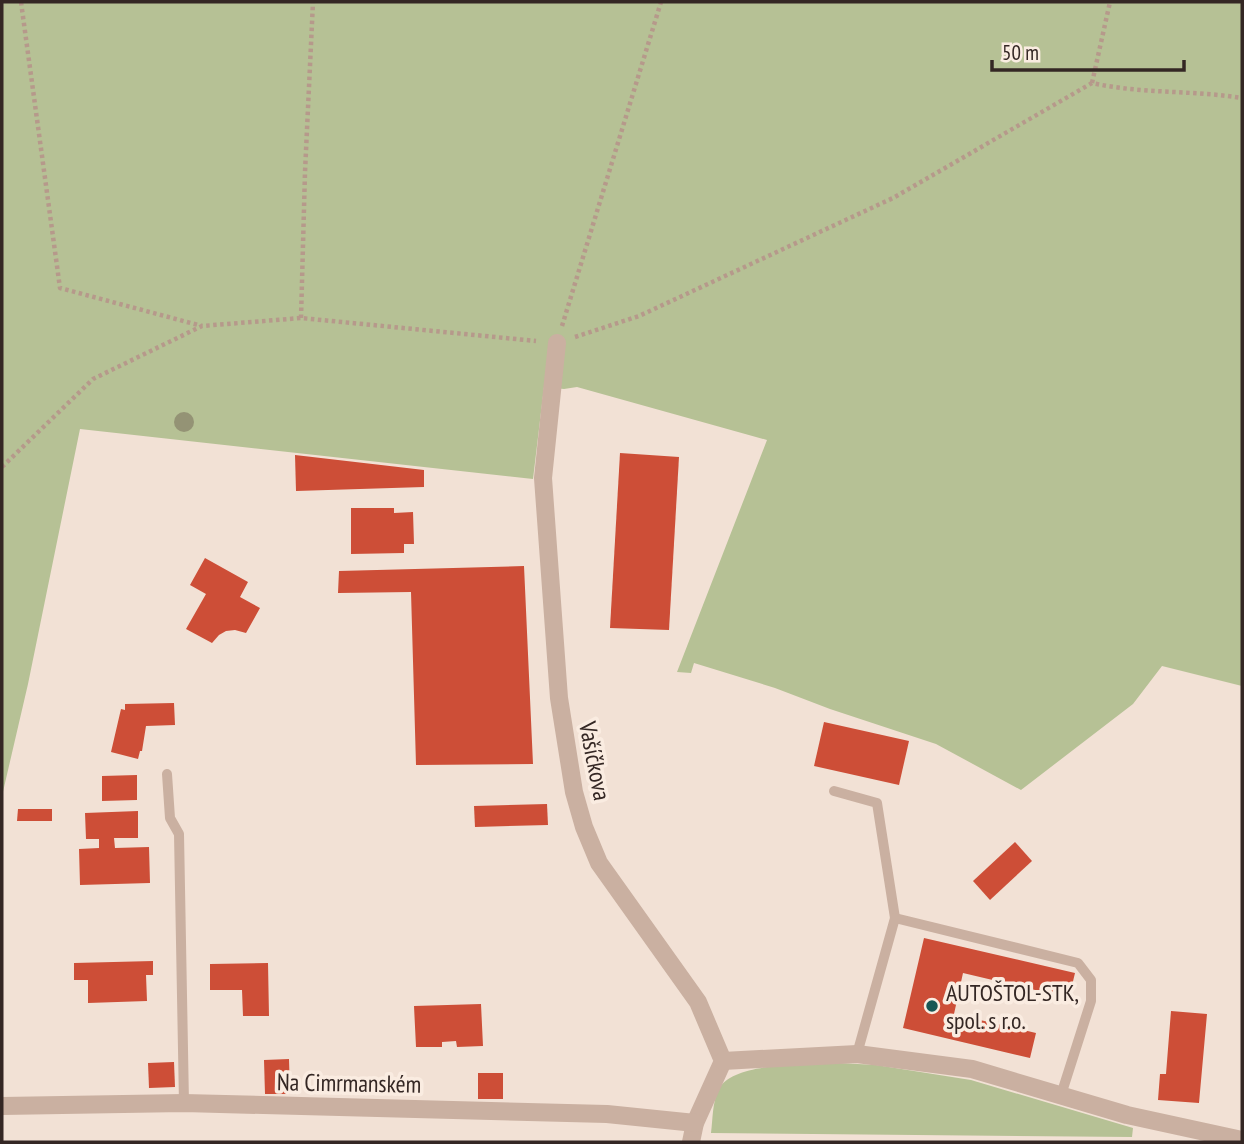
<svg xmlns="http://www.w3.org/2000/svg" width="1244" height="1144" viewBox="0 0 1244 1144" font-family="'PT Sans Narrow',sans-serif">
  <rect width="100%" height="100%" fill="#f2e1d5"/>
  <g fill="#b6c195">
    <path d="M2,2H1242V686L1162,666L1133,704L1021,790L936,744L830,709L775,688L694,663L691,673L677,672L767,440L577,387L564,389L544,387L533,479L80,429L28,684L2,796Z"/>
    <path d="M839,1063L876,1065L971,1080L1133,1128L1132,1137L711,1133C713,1119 712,1102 719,1089C733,1061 811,1065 839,1063Z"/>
  </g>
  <g fill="#cd4e37">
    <path d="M620,453L679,457L669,630L610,628Z"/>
    <path d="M295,455L424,470V487L296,491Z"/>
    <path d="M351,508H394V513L413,512L414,544H404V553L351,554Z"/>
    <path d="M205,558L248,582L240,597L260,608L246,633L235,630L226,631L219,635L212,643L186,629L206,594L190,585Z"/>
    <path d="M524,566L533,764L416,765L411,592L338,593L339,571Z"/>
    <path d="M174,703L175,725L146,726L142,751H140L138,759L111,752L121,709L125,710V704Z"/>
    <path d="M824,722L909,741L899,785L814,766Z"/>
    <path d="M137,775V800L102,801V776Z"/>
    <path d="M547,804L548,825L475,827L474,806Z"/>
    <path d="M18,809H52V821H17Z"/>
    <path d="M138,811V838H114L115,848L149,847L150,883L80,885L79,849L99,848V839H86L85,813Z"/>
    <path d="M1015,842L1032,861L990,900L973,881Z"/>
    <path d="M924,938L1075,973L1069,998L963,973L954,1014L1036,1033L1030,1058L903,1028Z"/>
    <path d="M153,961V975H146L147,1001L88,1003V980H74V963Z"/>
    <path d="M268,963L269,1016H243L242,990H210V964Z"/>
    <path d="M481,1004L483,1046L457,1047L456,1041L442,1042V1047H416L414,1006Z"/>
    <path d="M1171,1011L1207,1014L1199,1103L1158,1100L1160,1074H1166Z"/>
    <path d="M289,1059L290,1094H265L264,1060Z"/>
    <path d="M174,1062L175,1087L149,1088L148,1063Z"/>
    <rect x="478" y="1073" width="25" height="26"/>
  </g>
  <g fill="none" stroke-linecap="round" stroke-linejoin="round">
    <g stroke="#b6998b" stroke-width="4.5" stroke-dasharray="3.5 3.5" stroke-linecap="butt">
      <path d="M21,2L60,288L202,326"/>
      <path d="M1092,83L1110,2"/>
      <path d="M301,318L305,172L313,2"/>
      <path d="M562,326L661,2"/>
      <path d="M575,337L639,316L893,198L1092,83C1141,94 1192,90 1242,98"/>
      <path d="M2,467L93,379L202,326L301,318L536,341"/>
    </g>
    <g stroke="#cab0a1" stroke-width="10">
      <path d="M167,774L170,818L179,834L184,1103"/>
      <path d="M834,791L877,803L895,918"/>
      <path d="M857,1054L895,918L1078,963L1091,980V1001L1061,1095"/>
    </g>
    <g stroke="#cab0a1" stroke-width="18">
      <path d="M557,343L543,478L559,698L574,792L584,827L599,863L698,1002L723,1061L695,1123L691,1142"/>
      <path d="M723,1061L857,1054L972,1069L1127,1115L1242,1140"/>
      <path d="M2,1106L184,1103L607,1114L695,1123"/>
    </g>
  </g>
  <circle fill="#949375" cx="184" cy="422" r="10"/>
  <circle fill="#185755" stroke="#faece1" stroke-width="2.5" cx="932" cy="1006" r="7"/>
  <g text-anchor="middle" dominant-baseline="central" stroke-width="7" stroke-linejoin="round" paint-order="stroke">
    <g font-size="24" fill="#342724" stroke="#faece1">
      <text transform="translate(595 761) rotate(79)">Vašíčkova</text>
      <text transform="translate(349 1083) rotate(1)">Na Cimrmanském</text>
    </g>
    <g font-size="24" fill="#342724" stroke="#faece1" text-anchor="start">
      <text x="946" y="992">AUTOŠTOL-STK,<tspan x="946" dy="28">spol. s r.o.</tspan></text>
    </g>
  </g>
  <rect width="1244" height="1144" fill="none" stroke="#342724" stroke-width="7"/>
  <path d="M992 60v10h192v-10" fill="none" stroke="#342724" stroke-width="3.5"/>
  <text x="1002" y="60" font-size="21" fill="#342724" stroke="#faece1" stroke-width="5" paint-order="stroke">50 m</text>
</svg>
